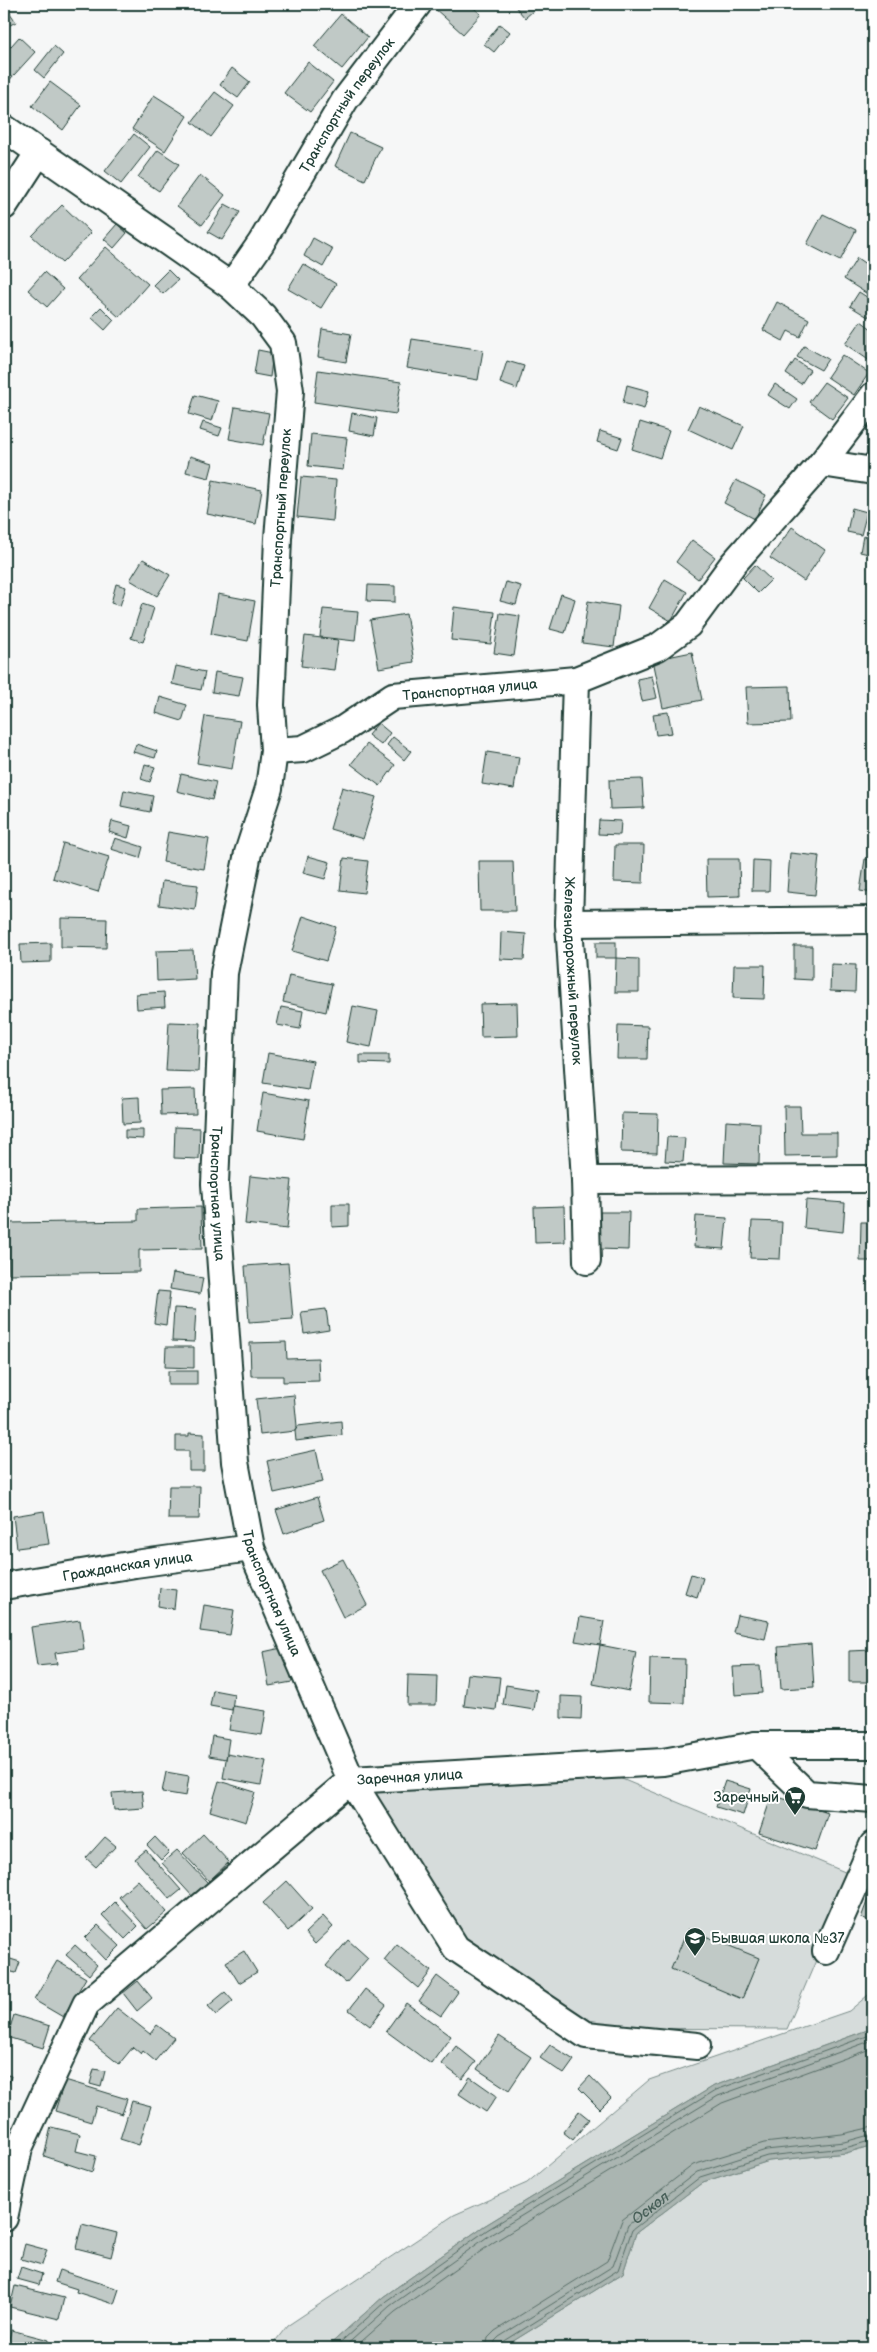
<svg xmlns="http://www.w3.org/2000/svg" width="877" height="2352" viewBox="0 0 877 2352" font-family="'Balsamiq Sans',sans-serif">
  <rect width="100%" height="100%" fill="#f6f7f7"/>
  <filter id="ink" filterUnits="userSpaceOnUse"><feTurbulence type="fractalNoise" baseFrequency=".02" numOctaves="2"/><feDisplacementMap in="SourceGraphic" scale="10" xChannelSelector="R" yChannelSelector="G"/><feConvolveMatrix kernelMatrix="1 2 1 2 8 2 1 2 1" color-interpolation-filters="sRGB"/></filter>
  <g filter="url(#ink)">
    <g fill="#d6dcdb" stroke="#7a8c88">
      <path d="M617,1777L852,1875L787,2029L582,2028L457,1943L363,1787Z"/>
      <path d="M873,1991V2028L714,2086L484,2226L383,2297L326,2348H270L287,2326L454,2215L527,2183L649,2080L849,2011Z"/>
      <path d="M873,2145V2348H502L623,2273L636,2233L703,2182L769,2161L846,2153Z"/>
    </g>
    <path fill="#aab5b1" stroke="#72857f" d="M873,2028V2145L846,2153L769,2161L703,2182L636,2233L623,2273L502,2348H326L383,2297L484,2226L714,2086Z"/>
    <g fill="none" stroke-linecap="round" stroke-linejoin="round">
      <g stroke="#576d66" stroke-width="1">
        <path d="M334,2348L386,2301L487,2230L716,2090L873,2034"/>
        <path d="M343,2348L390,2306L490,2235L718,2096L873,2040"/>
        <path d="M354,2348L395,2312L494,2242L722,2103L873,2048"/>
        <path d="M486,2348L488,2338L495,2331L607,2261L622,2220L693,2165L764,2143L842,2134L873,2127"/>
        <path id="s1" d="M494,2348L495,2341L499,2337L613,2266L628,2225L697,2172L766,2150L844,2142L873,2134"/>
        <path d="M500,2348L503,2342L618,2270L632,2230L700,2177L767,2156L845,2148L873,2140"/>
      </g>
    </g>
    <g fill="#c0c9c6" stroke="#1f3d34">
      <path d="M4,4L16,22L4,28Z"/>
      <path d="M439,4H469L481,14L463,34L434,8Z"/>
      <path d="M513,4H541L525,18Z"/>
      <path d="M341,14L368,37L342,69L314,46Z"/>
      <path d="M500,24L510,32L494,52L484,44Z"/>
      <path d="M19,37L35,52L4,86V54Z"/>
      <path d="M54,46L63,54L44,78L35,70Z"/>
      <path d="M308,62L333,82L310,112L284,93Z"/>
      <path d="M232,68L250,82L238,98L220,85Z"/>
      <path d="M50,82L81,105L63,130L32,106Z"/>
      <path d="M215,92L234,106L211,137L192,122Z"/>
      <path d="M154,95L187,116L165,151L132,129Z"/>
      <path d="M350,133L381,147L365,180L335,166Z"/>
      <path d="M134,134L150,147L121,184L105,171Z"/>
      <path d="M158,150L179,164L159,191L138,177Z"/>
      <path d="M200,175L225,195L202,225L177,206Z"/>
      <path d="M225,204L240,212L222,240L208,232Z"/>
      <path d="M62,205L91,233L62,263L32,236Z"/>
      <path d="M823,214L856,230L840,261L807,244Z"/>
      <path d="M117,224L127,233L114,248L104,239Z"/>
      <path d="M313,238L333,249L323,267L304,256Z"/>
      <path d="M106,247L148,284L119,317L77,279Z"/>
      <path d="M857,258L873,269L872,297L844,279Z"/>
      <path d="M303,264L336,284L321,308L288,289Z"/>
      <path d="M168,270L178,280L163,294L153,285Z"/>
      <path d="M44,272L63,289L47,307L28,290Z"/>
      <path d="M859,292L873,301V309L868,317L850,306Z"/>
      <path d="M777,302L809,319L800,337L788,331L783,341L763,330Z"/>
      <path d="M101,307L114,320L105,330L91,317Z"/>
      <path d="M861,321L873,330V363L845,344Z"/>
      <path d="M322,329L351,334L346,362L318,357Z"/>
      <path d="M412,339L483,350L478,380L407,368Z"/>
      <path d="M804,346L828,359L821,370L797,357Z"/>
      <path d="M258,350L273,353L270,377L254,374Z"/>
      <path d="M842,355L869,373L854,395L827,377Z"/>
      <path d="M795,360L810,370L801,384L786,374Z"/>
      <path d="M507,361L524,366L517,389L500,383Z"/>
      <path d="M318,370L401,382L396,414L314,402Z"/>
      <path d="M824,382L848,398L832,419L809,402Z"/>
      <path d="M775,384L797,399L790,409L768,395Z"/>
      <path d="M627,385L649,391L644,409L623,403Z"/>
      <path d="M195,395L218,401L212,421L189,414Z"/>
      <path d="M699,406L744,426L733,450L688,429Z"/>
      <path d="M235,407L269,413L263,445L229,439Z"/>
      <path d="M352,413L377,418L374,436L349,431Z"/>
      <path d="M203,422L222,428L219,436L200,430Z"/>
      <path d="M640,422L669,431L660,458L632,449Z"/>
      <path d="M600,431L622,438L618,449L597,442Z"/>
      <path d="M311,434L347,438L343,470L308,466Z"/>
      <path d="M190,456L213,463L209,478L186,472Z"/>
      <path d="M301,477L336,480L333,521L297,517Z"/>
      <path d="M213,480L262,490L256,524L207,514Z"/>
      <path d="M736,480L766,495L755,519L724,503Z"/>
      <path d="M852,508L867,512L861,535L847,532Z"/>
      <path d="M792,527L825,550L804,581L770,558Z"/>
      <path d="M863,536L873,538V555L860,552Z"/>
      <path d="M692,540L715,557L698,579L676,562Z"/>
      <path d="M143,559L170,575L157,596L130,580Z"/>
      <path d="M755,565L771,580L758,593L743,578Z"/>
      <path d="M665,579L687,592L671,621L649,608Z"/>
      <path d="M506,582L521,586L516,605L500,601Z"/>
      <path d="M116,584L126,587L120,606L111,603Z"/>
      <path d="M368,585L395,586V602L367,601Z"/>
      <path d="M218,594L255,601L248,641L211,634Z"/>
      <path d="M561,594L575,599L565,633L550,629Z"/>
      <path d="M588,601L619,606L614,647L582,643Z"/>
      <path d="M142,604L154,608L143,642L131,638Z"/>
      <path d="M454,607L495,612L491,644L451,640Z"/>
      <path d="M323,609L358,612L355,641L320,637Z"/>
      <path d="M500,613L520,616L514,656L494,653Z"/>
      <path d="M406,614L414,662L379,668L370,620Z"/>
      <path d="M305,636L338,640L334,670L301,666Z"/>
      <path d="M692,652L702,700L663,708L653,660Z"/>
      <path d="M176,666L205,672L201,690L172,684Z"/>
      <path d="M215,672L243,677L239,696L212,692Z"/>
      <path d="M652,676L657,698L642,701L637,679Z"/>
      <path d="M790,686L791,722L748,723L746,687Z"/>
      <path d="M160,697L187,705L182,721L156,713Z"/>
      <path d="M668,712L672,733L656,735L653,714Z"/>
      <path d="M205,716L240,721L232,769L197,763Z"/>
      <path d="M378,723L390,733L381,745L368,735Z"/>
      <path d="M393,737L411,751L404,760L387,745Z"/>
      <path d="M136,744L157,751L155,758L133,752Z"/>
      <path d="M367,744L395,765L380,786L351,764Z"/>
      <path d="M487,752L519,757L514,789L482,784Z"/>
      <path d="M145,764L155,767L150,782L141,779Z"/>
      <path d="M181,774L216,782L212,800L177,791Z"/>
      <path d="M642,779L644,808L610,809L609,780Z"/>
      <path d="M342,787L376,797L363,839L330,829Z"/>
      <path d="M124,790L153,796L150,812L121,806Z"/>
      <path d="M599,820L621,821L620,835L598,834Z"/>
      <path d="M112,821L131,826L128,838L109,832Z"/>
      <path d="M168,832L209,839L204,869L163,862Z"/>
      <path d="M115,838L143,847L140,858L111,849Z"/>
      <path d="M63,843L109,857L98,892L53,878Z"/>
      <path d="M615,845H644L643,883L614,882Z"/>
      <path d="M790,853L819,856L815,895L787,892Z"/>
      <path d="M308,856L330,862L325,879L303,873Z"/>
      <path d="M344,858L368,861L364,893L340,890Z"/>
      <path d="M706,859H739L740,896L707,897Z"/>
      <path d="M865,859L873,860V893L860,891Z"/>
      <path d="M753,860L770,861L769,891H752Z"/>
      <path d="M479,861H513L515,911H480Z"/>
      <path d="M162,881L198,885L195,910L159,905Z"/>
      <path d="M303,916L336,927L326,961L292,951Z"/>
      <path d="M61,918L107,919L106,948L61,947Z"/>
      <path d="M501,932L526,934L524,960L500,959Z"/>
      <rect x="596" y="942" width="20" height="16"/>
      <path d="M51,943V962L21,963L20,944Z"/>
      <path d="M794,946H812V980L794,979Z"/>
      <path d="M193,950L195,979L157,981L156,951Z"/>
      <path d="M616,958L639,959V992H615Z"/>
      <path d="M831,964L856,965L855,992L830,991Z"/>
      <path d="M734,965H765L764,999L733,998Z"/>
      <path d="M289,975L332,984L326,1012L283,1002Z"/>
      <path d="M164,992L165,1007L137,1009L136,994Z"/>
      <path d="M517,1003L518,1036L481,1037L480,1004Z"/>
      <path d="M353,1006L378,1011L371,1047L346,1042Z"/>
      <path d="M281,1007L303,1011L300,1029L277,1025Z"/>
      <path d="M169,1022L200,1023L198,1072L166,1071Z"/>
      <path d="M618,1025L648,1026L647,1059H617Z"/>
      <path d="M268,1053L313,1061L308,1090L263,1083Z"/>
      <path d="M360,1055H389V1064L360,1063Z"/>
      <path d="M195,1089L196,1114L161,1115L160,1090Z"/>
      <path d="M263,1093L309,1101L303,1139L257,1131Z"/>
      <path d="M139,1097L140,1123L123,1124L122,1098Z"/>
      <path d="M784,1106H800L801,1133H837V1155L785,1156Z"/>
      <path d="M622,1113L658,1114L657,1153L621,1152Z"/>
      <path d="M726,1121L760,1123L759,1164L724,1163Z"/>
      <path d="M175,1127L200,1128L199,1159L174,1158Z"/>
      <path d="M125,1130H143V1139L125,1138Z"/>
      <path d="M667,1137L685,1138L683,1162L665,1161Z"/>
      <path d="M250,1176L292,1180L287,1229L245,1224Z"/>
      <path d="M806,1200L845,1203L843,1232L804,1228Z"/>
      <path d="M332,1204H349V1226L332,1227Z"/>
      <path d="M564,1206L565,1242L535,1243L534,1207Z"/>
      <path d="M201,1207L202,1249L139,1250V1272L9,1274L8,1223L138,1221V1209Z"/>
      <path d="M600,1212H629L628,1250L599,1249Z"/>
      <path d="M696,1216L727,1218L724,1249L694,1247Z"/>
      <path d="M752,1221L782,1222L780,1259L750,1258Z"/>
      <path d="M861,1222H873V1261H860Z"/>
      <path d="M288,1263L293,1319L249,1322L245,1266Z"/>
      <path d="M173,1273L203,1278L200,1294L170,1289Z"/>
      <path d="M158,1291L170,1292L166,1325L154,1323Z"/>
      <path d="M174,1308L196,1309L194,1342L172,1341Z"/>
      <path d="M326,1309L329,1330L304,1334L301,1312Z"/>
      <path d="M286,1342L287,1359L318,1358L319,1381L283,1382V1376H251L250,1343Z"/>
      <path d="M166,1347H194V1368L165,1367Z"/>
      <rect x="168" y="1371" width="29" height="14"/>
      <path d="M294,1395L297,1426L295,1431L260,1435L256,1399Z"/>
      <path d="M341,1421L342,1435L296,1441L295,1431L298,1426Z"/>
      <path d="M189,1433L204,1434V1471H189V1451H176V1436H189Z"/>
      <path d="M316,1450L323,1482L274,1493L267,1461Z"/>
      <path d="M169,1486H200L199,1519H168Z"/>
      <path d="M317,1497L324,1520L284,1534L276,1510Z"/>
      <path d="M44,1511L49,1544L17,1548L13,1516Z"/>
      <path d="M343,1559L367,1605L343,1617L320,1570Z"/>
      <path d="M691,1574L703,1578L697,1597L685,1593Z"/>
      <path d="M160,1588L176,1590L174,1609L158,1606Z"/>
      <path d="M204,1605L234,1610L230,1635L200,1631Z"/>
      <path d="M737,1615L769,1621L765,1639L733,1632Z"/>
      <path d="M580,1617L604,1621L600,1645L575,1641Z"/>
      <path d="M80,1620L84,1649L55,1653L57,1664L37,1666L31,1627Z"/>
      <path d="M811,1644L814,1687L781,1689L778,1647Z"/>
      <path d="M600,1645L636,1652L629,1691L593,1684Z"/>
      <path d="M286,1647L292,1682L269,1686L263,1652Z"/>
      <path d="M873,1650V1682H849V1651Z"/>
      <path d="M650,1658L685,1659L684,1703L649,1702Z"/>
      <path d="M760,1666L762,1693L735,1695L733,1667Z"/>
      <path d="M468,1674L500,1677L496,1710L464,1706Z"/>
      <path d="M408,1675L437,1676L436,1705H407Z"/>
      <path d="M506,1685L537,1690L534,1710L503,1705Z"/>
      <path d="M213,1690L234,1694L232,1710L210,1706Z"/>
      <path d="M561,1696L582,1697L581,1719L561,1718Z"/>
      <path d="M233,1706L266,1711L262,1735L229,1730Z"/>
      <path d="M212,1736L229,1739L226,1759L209,1756Z"/>
      <path d="M227,1754L266,1761L261,1785L223,1778Z"/>
      <path d="M166,1772L189,1776L186,1796L162,1792Z"/>
      <path d="M219,1781L255,1792L246,1822L210,1811Z"/>
      <path d="M725,1781L751,1789L743,1815L716,1807Z"/>
      <path d="M142,1791L144,1808L114,1810L112,1793Z"/>
      <path d="M772,1795L828,1813L815,1851L759,1833Z"/>
      <path d="M203,1834L229,1862L209,1881L183,1853Z"/>
      <path d="M105,1837L116,1846L96,1867L86,1858Z"/>
      <path d="M155,1837L169,1852L161,1860L147,1845Z"/>
      <path d="M146,1850L181,1890L170,1899L135,1859Z"/>
      <path d="M177,1850L208,1883L193,1897L162,1863Z"/>
      <path d="M138,1880L167,1912L147,1929L119,1897Z"/>
      <path d="M287,1881L312,1909L288,1931L263,1903Z"/>
      <path d="M868,1899L873,1901V1923L861,1918Z"/>
      <path d="M115,1902L138,1926L125,1939L102,1915Z"/>
      <path d="M323,1916L333,1927L315,1944L305,1933Z"/>
      <path d="M98,1925L120,1946L106,1960L85,1938Z"/>
      <path d="M688,1929L759,1958L742,1999L671,1969Z"/>
      <path d="M348,1940L368,1958L346,1983L326,1966Z"/>
      <path d="M397,1944L431,1971L418,1988L384,1960Z"/>
      <path d="M75,1945L97,1965L89,1975L66,1955Z"/>
      <path d="M244,1951L257,1972L239,1983L226,1962Z"/>
      <path d="M4,1957L20,1962L16,1973L4,1970Z"/>
      <path d="M57,1961L86,1978L63,2017L34,2000Z"/>
      <path d="M437,1976L458,1992L441,2016L419,2001Z"/>
      <path d="M138,1981L152,1998L137,2011L123,1993Z"/>
      <path d="M365,1989L386,2005L370,2026L349,2010Z"/>
      <path d="M225,1992L233,2001L216,2015L208,2006Z"/>
      <path d="M406,2003L451,2036L431,2064L386,2031Z"/>
      <path d="M117,2008L150,2034L157,2025L174,2038L155,2061L143,2051L141,2054L133,2047L119,2064L90,2041Z"/>
      <path d="M14,2015L50,2026L43,2048L7,2037Z"/>
      <path d="M499,2036L531,2057L509,2090L477,2069Z"/>
      <path d="M550,2045L574,2060L564,2074L540,2058Z"/>
      <path d="M456,2046L476,2062L462,2079L442,2064Z"/>
      <path d="M94,2069L105,2071L101,2087L90,2084Z"/>
      <path d="M4,2074L11,2076L4,2100Z"/>
      <path d="M590,2076L611,2098L600,2109L579,2088Z"/>
      <path d="M470,2077L497,2096L486,2112L459,2094Z"/>
      <path d="M65,2080L127,2099L122,2114L96,2106L91,2122L55,2111Z"/>
      <path d="M132,2101L151,2106L139,2145L120,2139Z"/>
      <path d="M579,2111L589,2119L573,2140L563,2132Z"/>
      <path d="M51,2127L80,2134L76,2151L96,2156L92,2172L44,2156Z"/>
      <path d="M82,2224L117,2233L111,2257L76,2248Z"/>
      <path d="M25,2244L47,2250L42,2265L21,2259Z"/>
      <path d="M21,2267L42,2274L39,2285L17,2279Z"/>
      <path d="M59,2270L119,2289L114,2304L76,2292L77,2289L55,2282Z"/>
      <path d="M15,2286L64,2298L59,2319L10,2307Z"/>
      <path d="M11,2330L49,2340L47,2348H7Z"/>
    </g>
    <g fill="none" stroke-linecap="round" stroke-linejoin="round">
      <g stroke="#1f3d34" stroke-width="30">
        <g id="minor">
          <path id="s2" d="M4,128L231,286L263,316L283,343L290,391L278,538L271,705L274,751L269,788L248,853L224,973L215,1184L235,1462L251,1548L351,1780L86,2004L19,2148L4,2218"/>
          <path d="M4,206L39,152"/>
          <path id="s3" d="M231,286L261,243L345,100L418,4"/>
          <path d="M822,463L873,471"/>
          <path id="s4" d="M576,680L569,923L585,1180L587,1261"/>
          <path id="s5" d="M274,751L303,749L342,730L393,696L576,680L658,647L688,625L733,564L822,463L873,396"/>
          <path d="M569,923L873,920"/>
          <path d="M585,1180L873,1179"/>
          <path id="s6" d="M4,1586L135,1564L251,1548"/>
          <path d="M756,1745L807,1794L873,1799"/>
          <path d="M826,1951L873,1845"/>
          <path id="s7" d="M697,2046L586,2035L456,1948L351,1780L663,1762L756,1745H873"/>
        </g>
      </g>
      <use href="#minor" stroke="#fff" stroke-width="26"/>
    </g>
  </g>
  <defs>
    <g id="supermarket-pin" transform="scale(1.125)"><path d="M0 17L-7.5 6A9.5 9.5 0 1 1 7.5 6Z" fill="#1f3d34" stroke="#fff"/><path d="M-6-5.5h2.5l.6 2H6L4.5 2H-2.5L-4.4-4H-6ZM-1.5 3.2a1.3 1.3 0 1 0 .1 0ZM3 3.2a1.3 1.3 0 1 0 .1 0Z" fill="#fff"/></g>
    <g id="school-pin" transform="scale(1.125)"><path d="M0 17L-7.5 6A9.5 9.5 0 1 1 7.5 6Z" fill="#1f3d34" stroke="#fff"/><path d="M0-5L7-2L0 1L-7-2ZM-4 1L0 2.5L4 1V4Q0 6-4 4Z" fill="#fff"/></g>
  </defs>
  <g fill-rule="evenodd">
    <use href="#supermarket-pin" x="795" y="1797"/>
    <use href="#school-pin" x="695" y="1938"/>
  </g>
  <g text-anchor="middle" dominant-baseline="central" stroke-width="4" stroke-linejoin="round" paint-order="stroke">
    <g font-size="14" fill="#1f3d34" stroke="#fff">
      <text stroke="none"><textPath href="#s3" startOffset="215">Транспортный переулок</textPath></text>
      <text transform="translate(281 508) rotate(-86)">Транспортный переулок</text>
      <text stroke="none"><textPath href="#s5" startOffset="211">Транспортная улица</textPath></text>
      <text stroke="none"><textPath href="#s4" startOffset="291">Железнодорожный переулок</textPath></text>
      <text stroke="none"><textPath href="#s2" startOffset="1212">Транспортная улица</textPath></text>
      <text stroke="none"><textPath href="#s6" startOffset="125">Гражданская улица</textPath></text>
      <text stroke="none"><textPath href="#s2" startOffset="1618">Транспортная улица</textPath></text>
      <text stroke="none"><textPath href="#s7" startOffset="525">Заречная улица</textPath></text>
    </g>
    <g font-size="14" fill="#1f3d34" stroke="#fff" text-anchor="end">
      <text x="779" y="1797">Заречный</text>
      <text x="711" y="1938" text-anchor="start">Бывшая школа №37</text>
    </g>
    <g font-size="15" font-style="italic" fill="#49615a" stroke="#fff">
      <text stroke="none"><textPath href="#s1" startOffset="219">Оскол</textPath></text>
    </g>
  </g>
  <rect width="877" height="2352" fill="none" stroke="#fff" stroke-width="20"/>
  <rect x="10" y="10" width="857" height="2332" fill="none" stroke="#1f3d34" stroke-width="2" filter="url(#ink)"/>
</svg>
